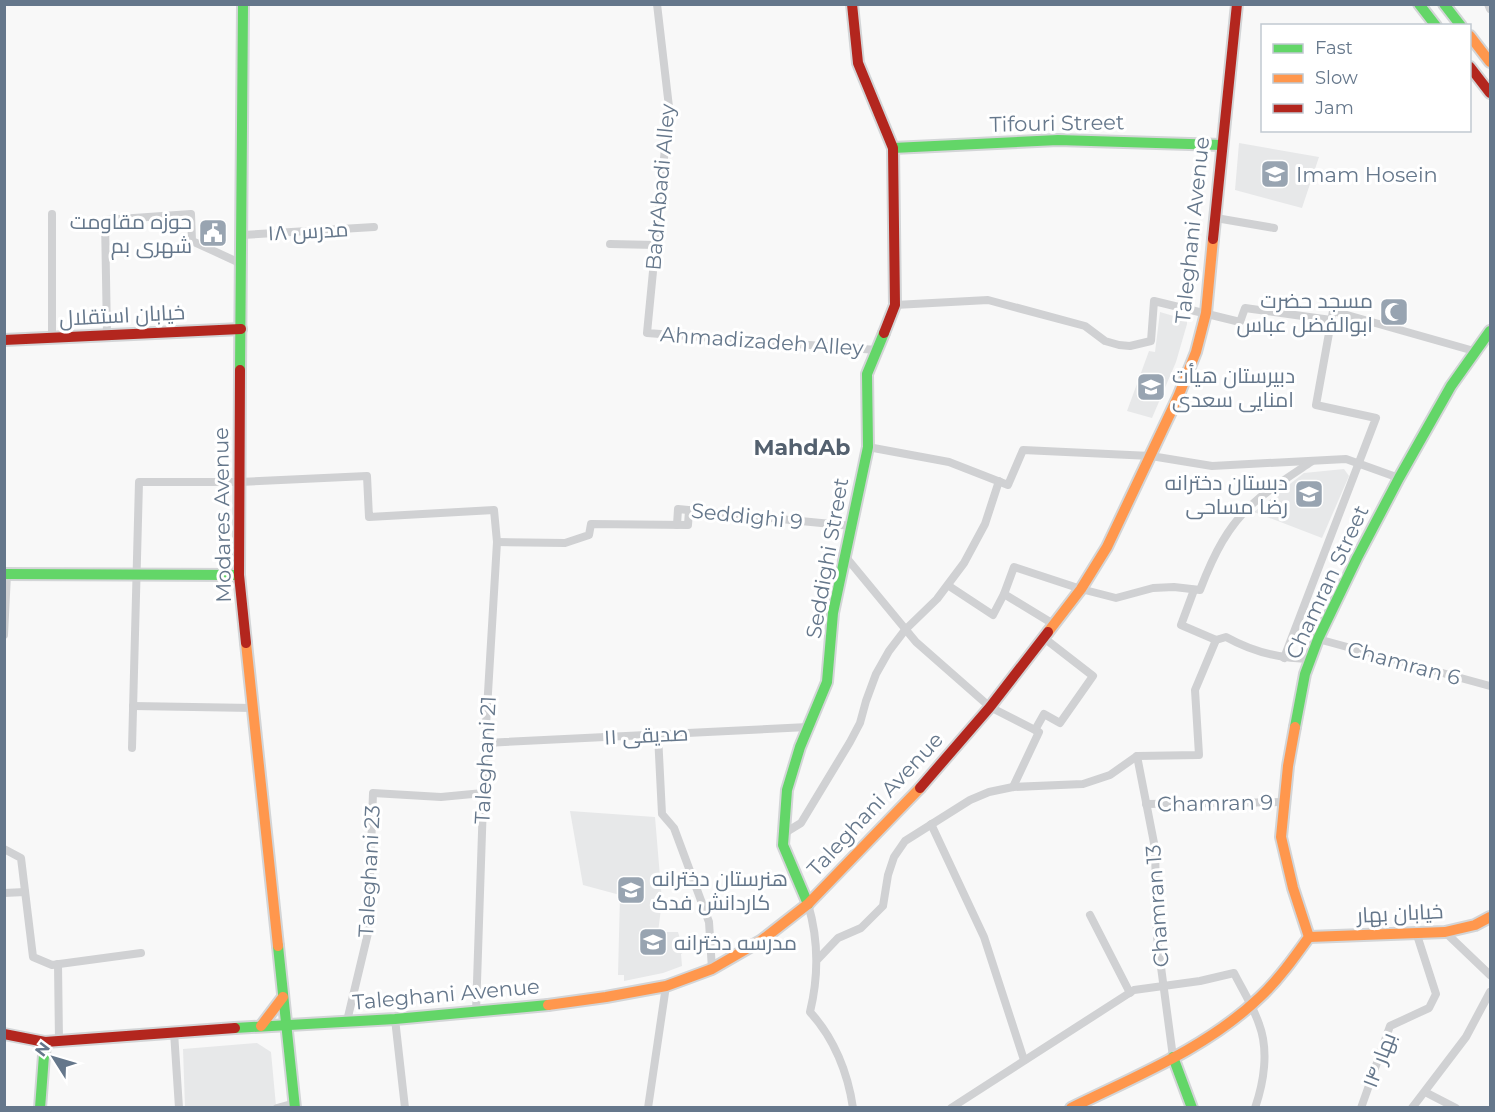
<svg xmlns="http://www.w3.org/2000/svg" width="1495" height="1112" viewBox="0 0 1495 1112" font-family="Montserrat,Cairo,sans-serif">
  <rect width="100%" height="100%" fill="#f8f8f8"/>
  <g fill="#e7e8e9">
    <path d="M1239,143L1319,157L1302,208L1235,190Z"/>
    <path d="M1160,312L1187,320V324L1176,362L1152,418L1127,411L1149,351L1155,352Z"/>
    <path d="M1344,469L1349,476L1322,538L1254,512L1304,473Z"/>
    <path d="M570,811L655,817L662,901L658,932H678L684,952L681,954L682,966L663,973L624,981V975H618L620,895L583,885Z"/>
    <path d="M257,1043L271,1052L276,1106L185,1107L183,1049Z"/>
  </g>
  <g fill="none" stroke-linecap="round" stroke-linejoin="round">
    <g stroke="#d3d5d7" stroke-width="14">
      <g id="fast">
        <path d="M1419,4L1436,26"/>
        <path d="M1444,4L1461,26"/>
        <path d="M893,148L1058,140L1222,145"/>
        <path d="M240,370L243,4"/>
        <path d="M4,574L239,575"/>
        <path d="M1295,727L1305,674L1318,639L1357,558L1399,478L1451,386L1490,331"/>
        <path d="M808,904L783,845L787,790L800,747L827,682L833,613L868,447L867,374L884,333"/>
        <path d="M278,946L295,1108"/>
        <path d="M235,1028L395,1019L548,1005"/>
        <path d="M1173,1057L1192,1108"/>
        <path d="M40,1108L45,1042"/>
      </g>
    </g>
    <g stroke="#d3d5d7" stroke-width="14">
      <g id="slow">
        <path d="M1470,36L1490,62"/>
        <path d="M1048,632L1081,589L1107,547L1178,397L1196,352L1206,313L1213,239"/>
        <path d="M246,643L278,946"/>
        <path d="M1309,937L1445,932L1475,925L1490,917"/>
        <path d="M548,1005L606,997L666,986L712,969L762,940L808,904L920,788"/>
        <path d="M261,1026L283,997"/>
        <path d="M1071,1108C1136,1076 1207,1048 1260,997C1279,979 1294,958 1309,937L1293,888L1281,837L1288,766L1295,727"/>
      </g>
    </g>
    <g stroke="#d3d5d7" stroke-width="14">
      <g id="jam">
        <path d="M852,4L858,63L893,148L895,305L884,333"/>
        <path d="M1470,67L1490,93"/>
        <path d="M1213,239L1237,4"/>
        <path d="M4,340L241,329"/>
        <path d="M240,370L239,575L246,643"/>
        <path d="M920,788L990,707L1048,632"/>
        <path d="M4,1034L45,1042L235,1028"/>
      </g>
    </g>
    <g stroke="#d0d1d3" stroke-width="8">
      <path d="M657,4L669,107L647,333L877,350"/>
      <path d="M1488,4L1490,9"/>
      <path d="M52,214V338"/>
      <path d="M1216,218L1274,228"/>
      <path d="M242,235L374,227"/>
      <path d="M610,244L656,245"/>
      <path d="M895,305L988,300L1085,326L1105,341L1119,345L1130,346L1151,341L1154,301L1240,322L1245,308L1331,320"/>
      <path d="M107,335L105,220L191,214L192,241L242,264"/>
      <path d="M868,447L949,462L1008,485L1023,450L1151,456L1212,466L1346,459L1399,478"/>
      <path d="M677,525L678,509L852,526"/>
      <path d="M497,542L565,543L589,535L591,524L688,525L689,510"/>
      <path d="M845,556L916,642L990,707L1039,732L1013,787"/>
      <path d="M949,586L993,615L1004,594L1014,567L1081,589L1116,598L1153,588L1174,587L1200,590C1213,556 1228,524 1257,500C1274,486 1293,474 1311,462"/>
      <path d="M1194,590L1181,625L1216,640"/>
      <path d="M1004,594L1055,625"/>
      <path d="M4,635L7,574"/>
      <path d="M1318,639L1490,686"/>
      <path d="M1216,640L1226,637C1253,652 1280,659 1311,659"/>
      <path d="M1284,658L1376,418L1316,405L1333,311L1474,351"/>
      <path d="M133,706L253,708"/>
      <path d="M1035,730L1044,714L1060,723L1093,676L1044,638"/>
      <path d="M658,735L662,814L674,828L709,922L712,969"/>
      <path d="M485,743L808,727"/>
      <path d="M132,748L139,482H240L367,476L369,517L494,510L497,542L485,743L476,1012"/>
      <path d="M1137,756L1155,848L1157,937L1173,1057"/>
      <path d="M1146,804L1284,802"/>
      <path d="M931,824L984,937L1024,1060"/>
      <path d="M783,834L801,823L850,742L860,723L866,701L876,674L889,651L905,630L937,599L964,563L985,524L999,481"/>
      <path d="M4,849L21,858L33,957L52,965L141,953"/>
      <path d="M4,893L25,892"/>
      <path d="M808,904C819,941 819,975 810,1012C834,1038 848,1073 853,1108"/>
      <path d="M1090,915L1130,993"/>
      <path d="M1445,932L1490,975"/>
      <path d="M818,959L838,938L861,928L883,906L888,875L894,857L905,841L970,800L989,792L1013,787L1083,784L1110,775L1137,756L1199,755L1195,690L1216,640"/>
      <path d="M58,964L59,1041"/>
      <path d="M395,1019L405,1108"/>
      <path d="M347,1021L368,933L373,793L441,797L483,793"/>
      <path d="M174,1032L179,1108"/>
      <path d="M1425,1092L1456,1108"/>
      <path d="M277,1108L295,1103"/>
      <path d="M648,1108L666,986"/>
      <path d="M951,1108L1134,990L1200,981L1234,973C1242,989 1253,1006 1259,1024C1269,1050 1264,1082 1255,1108"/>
      <path d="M1361,1108L1390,1026L1429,1008L1436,994L1416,932"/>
      <path d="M1412,1108L1466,1037L1490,992"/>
    </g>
    <use href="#fast" stroke="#63d668" stroke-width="10"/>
    <use href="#slow" stroke="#ff974d" stroke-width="10"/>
    <use href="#jam" stroke="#b3261e" stroke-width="10"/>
  </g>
  <defs>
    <g id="school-square" transform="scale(1.5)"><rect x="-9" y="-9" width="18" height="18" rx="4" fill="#98a4b1" stroke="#fff"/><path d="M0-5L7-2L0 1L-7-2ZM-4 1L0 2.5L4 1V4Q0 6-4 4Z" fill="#fff"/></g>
    <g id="civic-square" transform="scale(1.5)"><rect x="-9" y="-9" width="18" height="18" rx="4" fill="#98a4b1" stroke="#fff"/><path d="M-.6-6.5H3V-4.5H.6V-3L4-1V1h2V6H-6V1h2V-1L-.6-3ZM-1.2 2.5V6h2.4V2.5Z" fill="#fff"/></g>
    <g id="mosque-square" transform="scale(1.5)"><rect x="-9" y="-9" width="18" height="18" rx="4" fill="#98a4b1" stroke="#fff"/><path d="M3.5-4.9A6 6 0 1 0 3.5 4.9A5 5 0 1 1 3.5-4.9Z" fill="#fff"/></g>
    <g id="university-square" transform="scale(1.5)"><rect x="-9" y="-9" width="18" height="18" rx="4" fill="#98a4b1" stroke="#fff"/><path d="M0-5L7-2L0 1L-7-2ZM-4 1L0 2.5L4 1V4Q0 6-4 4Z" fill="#fff"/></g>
  </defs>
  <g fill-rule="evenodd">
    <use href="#school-square" x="1275" y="174"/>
    <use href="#civic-square" x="213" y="233"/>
    <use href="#mosque-square" x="1394" y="312"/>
    <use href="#school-square" x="1151" y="387"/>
    <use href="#school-square" x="1309" y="494"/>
    <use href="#university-square" x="631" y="890"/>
    <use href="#school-square" x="653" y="942"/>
  </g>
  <g text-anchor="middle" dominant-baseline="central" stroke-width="6" stroke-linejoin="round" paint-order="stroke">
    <g font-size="21" fill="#65778b" stroke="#fff">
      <text transform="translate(1057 123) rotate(-1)">Tifouri Street</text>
      <text transform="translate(660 187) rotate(-85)">BadrAbadi Alley</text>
      <text transform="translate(1192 230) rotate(-84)">Taleghani Avenue</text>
      <text transform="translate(308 231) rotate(-3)">مدرس ۱۸</text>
      <text transform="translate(122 315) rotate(-3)">خیابان استقلال</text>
      <text transform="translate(762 341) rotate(4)">Ahmadizadeh Alley</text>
      <text transform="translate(222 515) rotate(-91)">Modares Avenue</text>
      <text transform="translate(747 516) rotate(6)">Seddighi 9</text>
      <text transform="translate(827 558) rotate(-80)">Seddighi Street</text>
      <text transform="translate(1327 582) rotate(-65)">Chamran Street</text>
      <text transform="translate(1404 663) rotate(15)">Chamran 6</text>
      <text transform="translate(646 735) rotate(-3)">صدیقی ۱۱</text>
      <text transform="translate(485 760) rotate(-87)">Taleghani 21</text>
      <text transform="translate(1215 803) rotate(-1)">Chamran 9</text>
      <text transform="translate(875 804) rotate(-47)">Taleghani Avenue</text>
      <text transform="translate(369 871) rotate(-87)">Taleghani 23</text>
      <text transform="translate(1157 906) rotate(-94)">Chamran 13</text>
      <text transform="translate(1400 913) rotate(-3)">خیابان بهار</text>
      <text transform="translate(446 994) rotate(-5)">Taleghani Avenue</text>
      <text transform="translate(1379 1060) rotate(-69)">بهار ۱۴</text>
    </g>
    <g font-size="21" fill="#65778b" stroke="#fff" text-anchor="start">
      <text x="1296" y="174">Imam Hosein</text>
      <text x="192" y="221" text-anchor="end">حوزه مقاومت<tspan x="192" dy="24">شهری بم</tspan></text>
      <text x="1373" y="300" text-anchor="end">مسجد حضرت<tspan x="1373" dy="24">ابوالفضل عباس</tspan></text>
      <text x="1172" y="375">دبیرستان هیأت<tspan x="1172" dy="24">امنایی سعدی</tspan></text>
      <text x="1288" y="482" text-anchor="end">دبستان دخترانه<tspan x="1288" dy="24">رضا مساحی</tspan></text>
      <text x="652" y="878">هنرستان دخترانه<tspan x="652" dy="24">کاردانش فدک</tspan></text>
      <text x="674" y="942">مدرسه دخترانه</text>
    </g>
    <g font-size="22" font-weight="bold" fill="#54616f" stroke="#fff">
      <text x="802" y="447">MahdAb</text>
    </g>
  </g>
  <rect width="1495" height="1112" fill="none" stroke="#65778b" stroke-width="12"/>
  <rect x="1261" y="24" width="210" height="108" fill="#ffffff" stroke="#c1c9d1" stroke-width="1.5"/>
  <rect x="1273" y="44" width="30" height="9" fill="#63d668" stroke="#c1c9d1" stroke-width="1.5"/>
  <text x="1315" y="54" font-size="18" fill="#65778b">Fast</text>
  <rect x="1273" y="74" width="30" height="9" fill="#ff974d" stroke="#c1c9d1" stroke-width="1.5"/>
  <text x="1315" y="84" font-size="18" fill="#65778b">Slow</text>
  <rect x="1273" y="104" width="30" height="9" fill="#b3261e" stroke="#c1c9d1" stroke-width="1.5"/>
  <text x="1315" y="114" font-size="18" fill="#65778b">Jam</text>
  <g transform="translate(54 1058) rotate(307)" stroke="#ffffff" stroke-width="4.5" paint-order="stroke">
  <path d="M0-4.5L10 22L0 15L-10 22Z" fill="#65778b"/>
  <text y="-9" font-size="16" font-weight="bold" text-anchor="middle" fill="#65778b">N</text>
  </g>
</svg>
